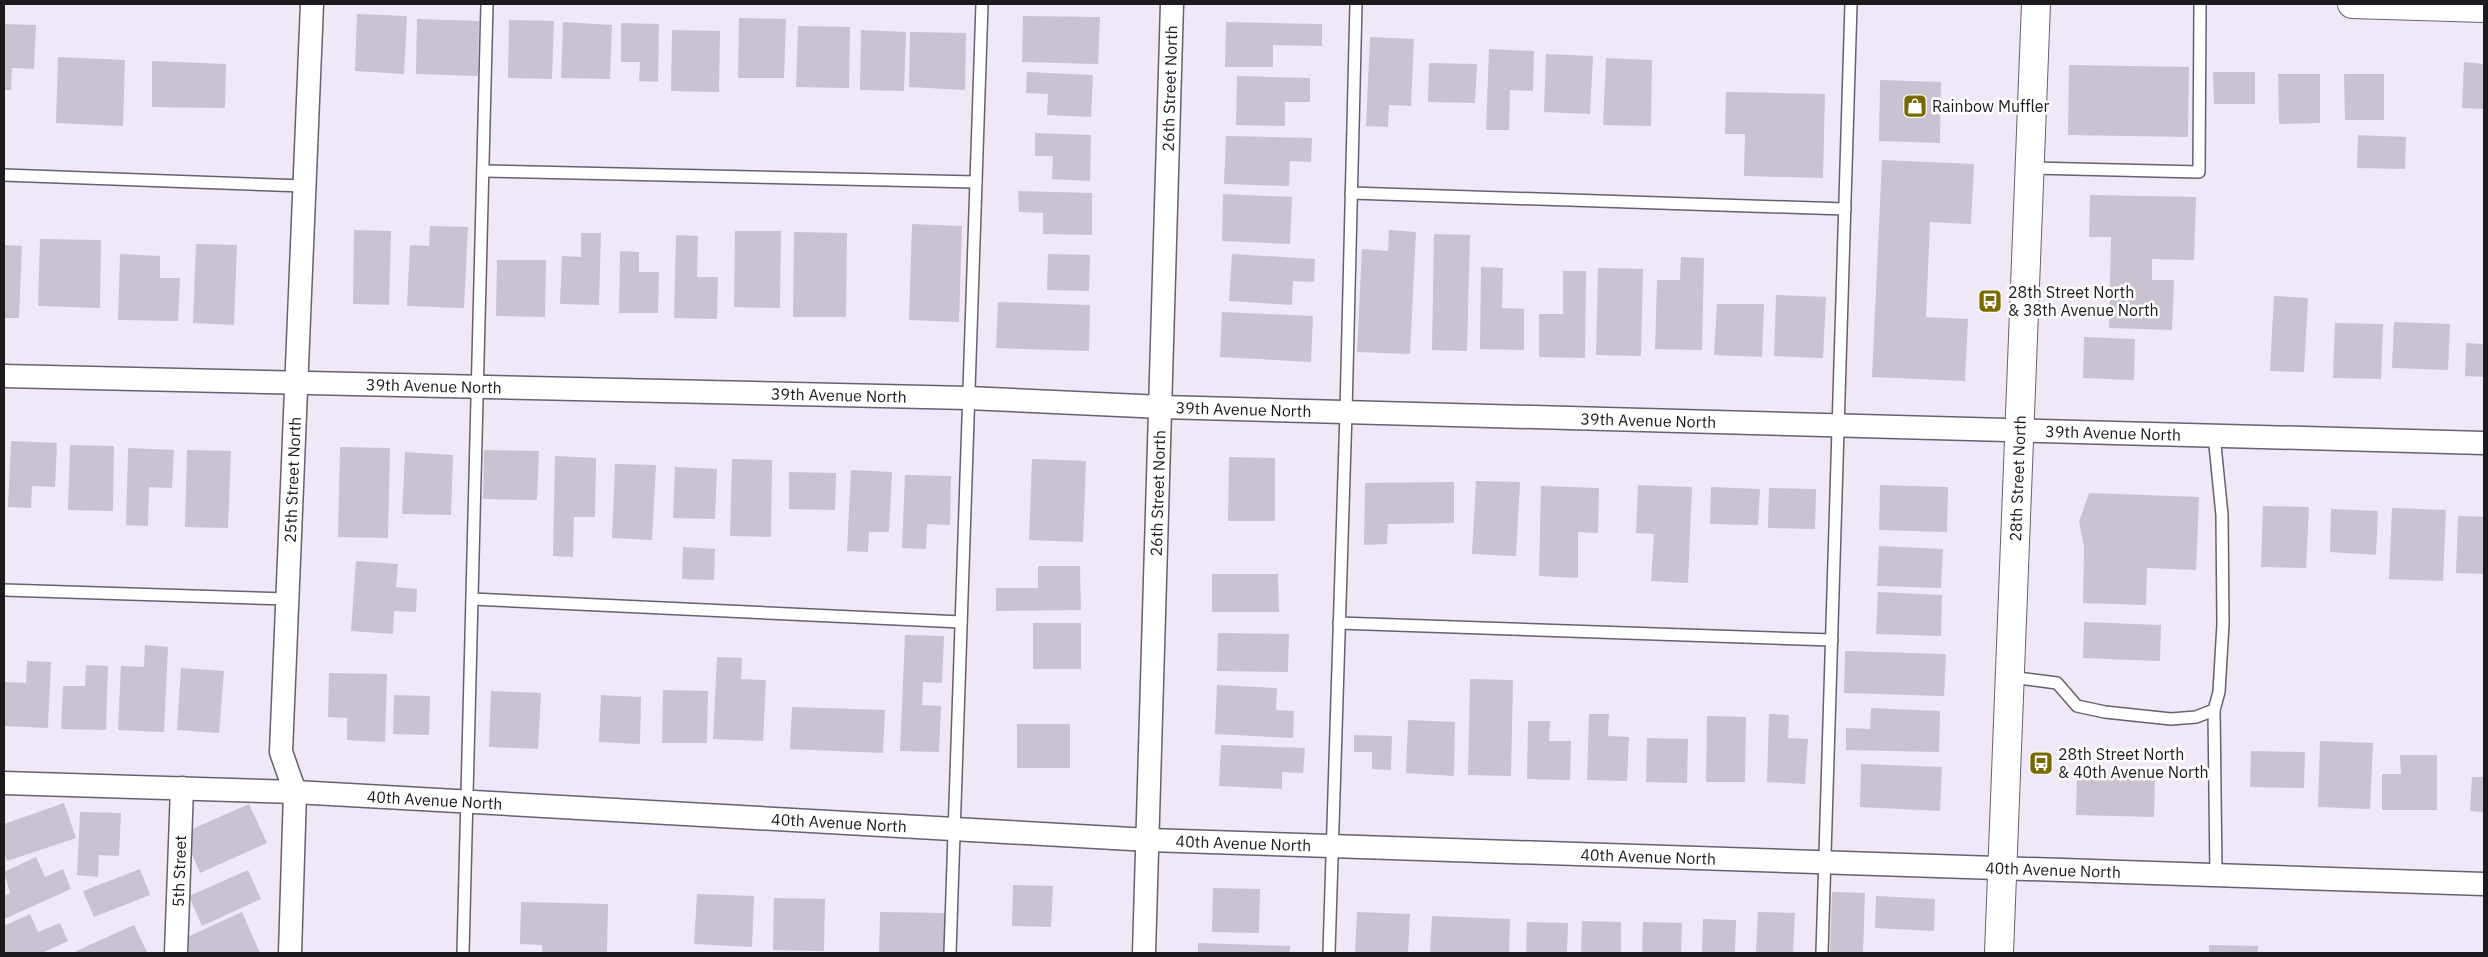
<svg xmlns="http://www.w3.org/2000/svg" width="2488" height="957" viewBox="0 0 2488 957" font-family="'IBM Plex Sans',sans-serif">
  <rect width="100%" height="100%" fill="#f0e8f7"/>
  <g fill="#cac2d1">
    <path d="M357,14L407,16L404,74L355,71Z"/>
    <path d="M1023,16L1100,17L1098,64L1022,62Z"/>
    <path d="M739,18L786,19L784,78H738Z"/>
    <path d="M417,19L479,21L478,76L416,74Z"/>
    <path d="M509,20L554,21L552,79L508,78Z"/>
    <path d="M563,22L612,25L610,79L561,78Z"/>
    <path d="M1226,22L1322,24V46L1273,45V67H1225Z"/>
    <path d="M621,23L659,24L658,82L639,81L640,62H621Z"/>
    <path d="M4,24L36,25L34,69L12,68L11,90H4Z"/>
    <path d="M798,26L850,27L849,88L796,87Z"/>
    <path d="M672,30L720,31L719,92L671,91Z"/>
    <path d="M861,30L906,32L904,91L860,90Z"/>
    <path d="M910,32L966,33L965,90L909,87Z"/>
    <path d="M1370,37L1414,39L1411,106L1389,105L1388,127L1366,126Z"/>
    <path d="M1489,49L1534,51L1533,91L1510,90L1509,130H1486Z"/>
    <path d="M1546,54L1593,56L1590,114L1544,112Z"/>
    <path d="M58,57L125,60L123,126L56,123Z"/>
    <path d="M1606,58L1652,60L1651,126L1603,125Z"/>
    <path d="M152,61L226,64L225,108L152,107Z"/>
    <path d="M2464,62L2484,64V109L2462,108Z"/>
    <path d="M1429,63L1477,64L1475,103L1428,102Z"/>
    <path d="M2069,65L2189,67L2188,137L2068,135Z"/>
    <path d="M1027,72L1093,75L1091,117L1047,115L1048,94L1026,93Z"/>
    <path d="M2213,72H2255V104H2214Z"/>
    <path d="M2278,74H2320V123L2279,124Z"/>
    <path d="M2344,74H2384V120H2345Z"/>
    <path d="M1237,76L1310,78V102H1285V126L1236,125Z"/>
    <path d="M1880,80L1941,82L1940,143L1879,141Z"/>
    <path d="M1726,92L1825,94L1823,178L1744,176L1745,134H1725Z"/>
    <path d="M1035,133L1091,135L1090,181L1052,179L1053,156H1035Z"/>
    <path d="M2358,135L2406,137L2405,169L2357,168Z"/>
    <path d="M1226,136L1312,138L1311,162L1290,161L1289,186L1224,184Z"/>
    <path d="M1882,160L1974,164L1971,224L1930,222L1926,317L1968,319L1965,381L1872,377Z"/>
    <path d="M1018,191L1092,193V235L1043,234V213L1019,212Z"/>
    <path d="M1223,194L1292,197L1290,244L1222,241Z"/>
    <path d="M2090,195L2196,197L2194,260L2152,259V280H2174L2172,330L2109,328L2111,237H2089Z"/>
    <path d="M912,224L962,226L959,322L909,320Z"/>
    <path d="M430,226L468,227L464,308L407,306L410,245L429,246Z"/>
    <path d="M354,230L391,231L389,305L353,304Z"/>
    <path d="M1389,230L1416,232L1410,354L1357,352L1362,249L1388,251Z"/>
    <path d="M735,231H781L780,308L734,307Z"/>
    <path d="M794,232L847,233L846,317H793Z"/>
    <path d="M581,233H601L599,305L560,304L562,256L581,257Z"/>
    <path d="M1434,234L1470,235L1467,351L1432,350Z"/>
    <path d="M676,235L698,236L697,277H718L717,319L674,318Z"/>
    <path d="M40,239L101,240L100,308L38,306Z"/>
    <path d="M196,244L237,245L234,325L193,323Z"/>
    <path d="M4,245L22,246L19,318H4Z"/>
    <path d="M620,251L639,252V272H659L658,313H619Z"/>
    <path d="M120,254L160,256V278H180L178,321L118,320Z"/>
    <path d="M1048,254L1090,255L1089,291L1047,290Z"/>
    <path d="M1232,254L1315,259L1314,282L1293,281L1292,305L1229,301Z"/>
    <path d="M1681,257L1704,258L1702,350L1655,349L1657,280H1680Z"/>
    <path d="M497,260H546L545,317L496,316Z"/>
    <path d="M1481,267L1503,268L1502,308L1524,309V350L1480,349Z"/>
    <path d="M1598,268L1643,269L1641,356L1596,355Z"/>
    <path d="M1563,271H1586L1585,358L1539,357V314H1563Z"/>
    <path d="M1776,295L1826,297L1823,358L1774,356Z"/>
    <path d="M2274,296L2308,298L2304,372L2270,371Z"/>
    <path d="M998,302L1090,305L1089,351L996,348Z"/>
    <path d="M1717,304H1764L1762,357L1714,355Z"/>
    <path d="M1222,312L1313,316L1311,362L1220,357Z"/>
    <path d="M2394,322L2450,324L2448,370L2392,368Z"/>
    <path d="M2335,323L2383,324L2381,379L2333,378Z"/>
    <path d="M2084,337L2135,339L2134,380L2083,378Z"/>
    <path d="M2466,343L2484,344V377L2465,376Z"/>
    <path d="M11,441L57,443L55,487L32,486L31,508L8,507Z"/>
    <path d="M70,445L114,446L113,511L68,510Z"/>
    <path d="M340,447L390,448L388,538L338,537Z"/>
    <path d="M128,448L174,450L172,488L149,487L148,526L126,525Z"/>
    <path d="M187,450L231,451L228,528L185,527Z"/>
    <path d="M484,450L539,451L537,500L483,499Z"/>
    <path d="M405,452L453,455L451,515L402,514Z"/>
    <path d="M555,456L596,458L595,517H574L573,557L553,556Z"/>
    <path d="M1229,457L1275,458V521H1228Z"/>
    <path d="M732,459L772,460L771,537L730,536Z"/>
    <path d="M1032,459L1086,461L1083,542L1029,540Z"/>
    <path d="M615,464L656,465L652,540L612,538Z"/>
    <path d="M675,467L717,469L715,519L673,518Z"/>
    <path d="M851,470L892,472L889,532H869L868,552L847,551Z"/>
    <path d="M789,472L836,473L835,510L789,509Z"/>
    <path d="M905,475L951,476L950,525L927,524L926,549L902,548Z"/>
    <path d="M1476,481L1520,482L1516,556L1472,554Z"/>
    <path d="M1454,482V523L1388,524L1387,544L1364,545L1365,483Z"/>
    <path d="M1638,485L1692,487L1688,583L1651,581L1654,534L1636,533Z"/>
    <path d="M1880,485L1948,487L1947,532L1879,530Z"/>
    <path d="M1541,486L1599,488L1598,533L1578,532V578L1539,576Z"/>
    <path d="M1711,487L1760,489L1758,525L1710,524Z"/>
    <path d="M1769,488L1816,489L1815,529L1768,528Z"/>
    <path d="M2089,493L2199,497L2196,570L2147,568L2146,605L2083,603L2084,547L2079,522Z"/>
    <path d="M2263,506L2309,507L2306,568L2261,567Z"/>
    <path d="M2392,508L2446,510L2443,581L2389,579Z"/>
    <path d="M2331,509L2378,511L2376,555L2330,552Z"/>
    <path d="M2458,516L2484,517V574L2456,573Z"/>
    <path d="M1879,546L1943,549L1941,588L1877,586Z"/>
    <path d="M683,547L715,549L714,580L682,579Z"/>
    <path d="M356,561L398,564L396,587L417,589L416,612L394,611L393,634L351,631Z"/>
    <path d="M1038,566H1080L1081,610L996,611V588H1038Z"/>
    <path d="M1212,574H1278L1279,612H1212Z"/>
    <path d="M1878,592L1942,595L1941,636L1876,634Z"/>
    <path d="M2084,622L2161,625L2160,661L2083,658Z"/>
    <rect x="1033" y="623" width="48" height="46"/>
    <path d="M1218,633L1289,634L1288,672L1217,671Z"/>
    <path d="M905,635L944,636L942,683L923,682L922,705L941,706L939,752L900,751Z"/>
    <path d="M145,645L168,647L164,732L118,730L121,666L144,667Z"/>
    <path d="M1845,651L1946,654L1944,696L1844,693Z"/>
    <path d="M717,657L742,658L741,679L766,680L763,741L713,739Z"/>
    <path d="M27,661L51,662L48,728L4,726V682L26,683Z"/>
    <path d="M86,665L108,666L106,730L61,729L63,686H85Z"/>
    <path d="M181,668L224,671L219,733L177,730Z"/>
    <path d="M329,673L387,674L385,742L347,740V718L328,717Z"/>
    <path d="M1470,679L1513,680L1511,776L1468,775Z"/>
    <path d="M1217,685L1277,688L1276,710L1294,711L1293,738L1215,734Z"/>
    <path d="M663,690L708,691L707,743H662Z"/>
    <path d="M491,691L541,693L538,749L489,747Z"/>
    <path d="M394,695L430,696L429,735L393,734Z"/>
    <path d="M601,695L641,697L640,744L599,742Z"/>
    <path d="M792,707L885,710L883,753L790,749Z"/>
    <path d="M1871,708L1940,711L1939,752L1846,750V728L1870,729Z"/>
    <path d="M1589,714H1609L1608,736L1629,737L1627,781L1587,780Z"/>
    <path d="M1769,714L1789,715L1788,738L1808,739L1805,784L1767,782Z"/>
    <path d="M1707,716L1746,717L1745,782H1706Z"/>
    <path d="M1408,720L1455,722L1454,776L1406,773Z"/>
    <path d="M1528,721H1550L1549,741H1571L1570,780L1527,779Z"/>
    <rect x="1017" y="724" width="53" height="44"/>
    <path d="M1354,735L1392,736L1391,770L1372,769V752H1354Z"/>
    <path d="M1647,738L1688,739L1687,783L1646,782Z"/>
    <path d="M2320,741L2373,743L2370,809L2318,807Z"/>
    <path d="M1221,745L1305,748L1303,773L1282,772V789L1219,786Z"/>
    <path d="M2251,751L2305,752L2304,788L2250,787Z"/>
    <path d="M2400,755H2437V810H2382V774H2401Z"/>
    <path d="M1861,764L1942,767L1940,811L1860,807Z"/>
    <path d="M2077,775L2155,778L2154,817L2076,815Z"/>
    <path d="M2472,777H2484V812L2470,811Z"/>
    <path d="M64,803L76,838L7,861L4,851V824Z"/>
    <path d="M249,804L267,843L200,873L183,833Z"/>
    <path d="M80,812L121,813L119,856L99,855L98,877L77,875Z"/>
    <path d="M36,857L45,877L63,869L71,889L4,919V896L10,893L4,872Z"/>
    <path d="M140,869L150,895L94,917L83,891Z"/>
    <path d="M248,870L261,899L202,926L189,896Z"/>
    <path d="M1013,885L1053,886L1051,927L1012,926Z"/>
    <path d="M1213,888L1260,889L1259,933L1212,932Z"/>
    <path d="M1832,892L1865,893L1863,953H1830Z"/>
    <path d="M697,894L754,896L752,947L694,944Z"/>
    <path d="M1876,896L1935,899L1934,931L1875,928Z"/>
    <path d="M774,898L825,899L824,951L773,950Z"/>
    <path d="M521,902L608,904L607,953H542V945L520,944Z"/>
    <path d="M242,912L260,953H190L183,939Z"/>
    <path d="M880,912L945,913L944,953H879Z"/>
    <path d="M1357,912L1410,914L1408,953H1355Z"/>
    <path d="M1758,912L1795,913L1793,953H1756Z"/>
    <path d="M30,914L38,932L60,923L68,941L42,953H4V926Z"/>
    <path d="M1432,916L1510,919L1509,953H1430Z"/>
    <path d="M1703,919L1736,920L1735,953H1702Z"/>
    <path d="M1582,921L1621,922V953H1581Z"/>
    <path d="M1527,922L1568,923L1567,953H1526Z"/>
    <path d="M1643,922L1682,923L1681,953H1642Z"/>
    <path d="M134,925L147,952L77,953L76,951Z"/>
    <path d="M1198,943L1290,946V953H1198Z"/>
    <path d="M2209,945L2258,946V953H2209Z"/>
  </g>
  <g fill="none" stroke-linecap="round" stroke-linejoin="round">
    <g stroke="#67606d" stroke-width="14">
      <g id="service">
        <path d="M2029,168L2199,172L2200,4"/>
        <path d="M483,171L976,182"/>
        <path d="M4,175L304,186"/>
        <path d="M1351,193L1845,209"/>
        <path d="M4,590L287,599"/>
        <path d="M472,599L961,622"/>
        <path d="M1339,623L1832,640"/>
        <path d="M2010,677L2057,683L2077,706L2105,712L2171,719L2196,717L2214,710L2219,692L2223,624L2222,515L2214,435"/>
        <path d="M2214,710L2216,874"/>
        <path d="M463,953L487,4"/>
        <path d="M950,953L982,4"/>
        <path d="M1329,953L1346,412L1356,4"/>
        <path d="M1822,953L1851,4"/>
      </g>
    </g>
    <g stroke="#67606d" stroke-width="25">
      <g id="minor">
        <path id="s1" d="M4,376L968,398L1162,407L2484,443"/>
        <path id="s2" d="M4,783L295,792L1149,840L2484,884"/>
        <path id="s3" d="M176,953L182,788"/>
        <path id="s4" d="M290,953L295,792L281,752L312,4"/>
        <path id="s5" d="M1144,953L1172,4"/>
      </g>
    </g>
    <g stroke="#67606d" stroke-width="30">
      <g id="tertiary">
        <path id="s6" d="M1999,953L2036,4"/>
      </g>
    </g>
    <g stroke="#67606d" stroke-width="30">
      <path id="secondary" d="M2352,4L2484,8"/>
    </g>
    <use href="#service" stroke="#fff" stroke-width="11"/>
    <use href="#minor" stroke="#fff" stroke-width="22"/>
    <use href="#tertiary" stroke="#fff" stroke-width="28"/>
    <use href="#secondary" stroke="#fff" stroke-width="28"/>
  </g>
  <defs>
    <g id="shop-square" transform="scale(1.25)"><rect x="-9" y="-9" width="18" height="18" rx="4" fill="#786a01" stroke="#fff"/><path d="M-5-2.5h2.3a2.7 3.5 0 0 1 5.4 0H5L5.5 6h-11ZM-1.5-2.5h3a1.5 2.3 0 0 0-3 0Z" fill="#fff"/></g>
    <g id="bus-square" transform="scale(1.25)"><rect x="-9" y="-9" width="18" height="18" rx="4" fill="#786a01" stroke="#fff"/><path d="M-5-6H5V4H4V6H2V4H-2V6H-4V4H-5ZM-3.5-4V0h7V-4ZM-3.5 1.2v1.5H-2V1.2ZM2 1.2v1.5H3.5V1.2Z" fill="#fff"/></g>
  </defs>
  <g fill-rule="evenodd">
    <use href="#shop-square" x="1915" y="106"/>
    <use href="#bus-square" x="1990" y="301"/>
    <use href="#bus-square" x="2041" y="763"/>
  </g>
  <g text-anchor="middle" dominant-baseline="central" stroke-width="5" stroke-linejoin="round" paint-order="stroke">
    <g font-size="16" fill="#1d1a1f" stroke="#fff">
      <text stroke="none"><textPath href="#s5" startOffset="865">26th Street North</textPath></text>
      <text stroke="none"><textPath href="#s1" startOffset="430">39th Avenue North</textPath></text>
      <text stroke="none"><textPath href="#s1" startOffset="835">39th Avenue North</textPath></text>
      <text stroke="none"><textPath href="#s1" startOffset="1240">39th Avenue North</textPath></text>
      <text stroke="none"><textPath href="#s1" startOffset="1645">39th Avenue North</textPath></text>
      <text stroke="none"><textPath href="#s1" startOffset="2110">39th Avenue North</textPath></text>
      <text stroke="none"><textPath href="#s6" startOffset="475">28th Street North</textPath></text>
      <text stroke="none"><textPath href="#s4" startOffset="476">25th Street North</textPath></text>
      <text stroke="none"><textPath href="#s5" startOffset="460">26th Street North</textPath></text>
      <text stroke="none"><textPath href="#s2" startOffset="431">40th Avenue North</textPath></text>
      <text stroke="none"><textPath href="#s2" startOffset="836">40th Avenue North</textPath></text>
      <text stroke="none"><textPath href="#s2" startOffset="1241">40th Avenue North</textPath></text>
      <text stroke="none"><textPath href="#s2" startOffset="1646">40th Avenue North</textPath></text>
      <text stroke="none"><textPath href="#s2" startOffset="2051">40th Avenue North</textPath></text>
      <text stroke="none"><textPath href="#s3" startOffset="82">5th Street</textPath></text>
    </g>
    <g font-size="16" fill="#1d1a1f" stroke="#fff" text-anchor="start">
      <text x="1932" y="106">Rainbow Muffler</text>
      <text x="2008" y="292">28th Street North<tspan x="2008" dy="18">&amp; 38th Avenue North</tspan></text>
      <text x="2058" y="754">28th Street North<tspan x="2058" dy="18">&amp; 40th Avenue North</tspan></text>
    </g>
  </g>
  <rect width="2488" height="957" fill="none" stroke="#1d1a1f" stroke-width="10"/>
</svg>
